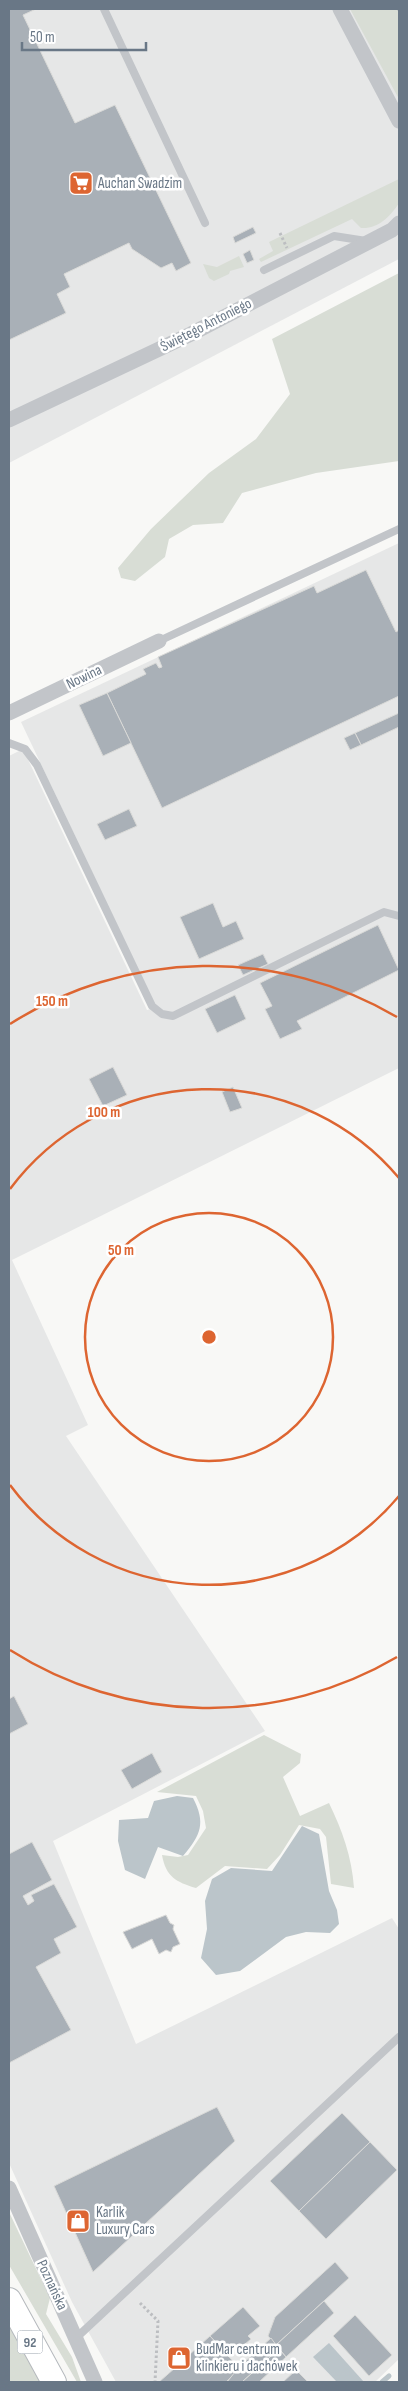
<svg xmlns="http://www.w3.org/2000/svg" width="408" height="2391" viewBox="0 0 408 2391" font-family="'Sofia Sans Condensed',sans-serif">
  <rect width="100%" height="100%" fill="#f8f8f6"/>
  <g fill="#e6e7e7">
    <path d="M9,9H376L399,45V259L9,463Z"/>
    <path d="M399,543V1068L12,1260L88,1425L66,1436L265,1731L53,1841L136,2044L392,1918L399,1929V2359L375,2382H116L72,2302L9,2163V756L23,749L147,1010L156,1007L21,722Z"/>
  </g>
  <g fill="#d8ddd5">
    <path d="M350,9H399V99Z"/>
    <path d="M399,179V203C390,217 378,229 361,228L352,219L261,262L259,259L273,251L269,242Z"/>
    <path d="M239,256L244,267L230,271L229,274L214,281L209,278L203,264L217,267Z"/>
    <path d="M399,273V461L316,473L242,493L223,523L193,525L169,539L165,557L135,581L121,578L118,568L151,529L209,473L256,439L290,394L272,339Z"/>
    <path d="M264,1735L301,1754L300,1763L283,1777L300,1816L329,1803C342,1830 352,1857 354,1888L331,1884L326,1837L320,1829L299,1825L280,1855L267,1869L225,1866L196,1888C176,1882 166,1877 162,1855L178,1857L188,1855L206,1828L203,1811L196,1796L157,1792Z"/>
    <path d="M9,2212L50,2298L46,2314L72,2357L81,2382H77L9,2265Z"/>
    <path d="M9,2321L44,2382H9Z"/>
  </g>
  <g fill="#bbc5ca">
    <path d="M177,1796L193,1798C206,1823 201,1835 183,1856L158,1847L145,1879L125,1870L118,1841L119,1820L148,1818L154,1801Z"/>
    <path d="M302,1826L319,1834L329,1891L337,1910L339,1924L330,1933L306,1932L286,1937L240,1971L216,1975L201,1958L207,1929L205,1901L212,1879L231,1868L272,1871Z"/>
    <path d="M329,2343L364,2382H337L313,2357Z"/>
  </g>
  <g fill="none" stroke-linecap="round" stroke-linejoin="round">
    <path stroke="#bbc5ca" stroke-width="5" d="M382,2382L389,2376"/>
  </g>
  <g fill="#a9b0b7" stroke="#dadad8">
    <path d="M9,9H36L23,15L75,123L115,105L191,263L176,271L172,263L161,268L132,249L129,243L64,274L70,287L57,294L66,313L9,340Z"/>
    <path d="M253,227L256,233L235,243L233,237Z"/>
    <path d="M250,250L254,260L247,263L243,254Z"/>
    <path d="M366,570L396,632L399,630V696L162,808L107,693L146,674L143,669L156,663L159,668L162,667L158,657L314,586L317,593Z"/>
    <path d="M107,693L131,743L103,756L79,705Z"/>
    <path d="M399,713V727L361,745L355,733Z"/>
    <path d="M355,733L361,745L350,750L344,738Z"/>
    <path d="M129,809L137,826L105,840L97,824Z"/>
    <path d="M213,903L223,927L236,921L244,939L199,959L180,917Z"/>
    <path d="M378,925L399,970L297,1021L302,1029L280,1039L265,1009L272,1006L260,983Z"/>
    <path d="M263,954L268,964L243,975L238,965Z"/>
    <path d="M235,995L246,1019L217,1033L205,1009Z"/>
    <path d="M113,1067L127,1095L103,1106L89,1079Z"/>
    <path d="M233,1087L242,1108L230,1112L222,1092Z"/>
    <path d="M14,1696L28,1724L9,1734V1699Z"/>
    <path d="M152,1753L162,1772L132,1789L121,1770Z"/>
    <path d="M32,1842L52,1880L23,1896L28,1905L34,1901L31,1895L54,1884L77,1927L54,1939L61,1953L36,1967L71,2030L9,2063V1854Z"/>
    <path d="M166,1915L170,1923L174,1925L173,1929L180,1944L173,1947L171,1952L166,1950L159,1954L152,1939L132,1949L123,1932Z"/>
    <path d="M217,2107L235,2141L93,2272L54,2186Z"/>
    <path d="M342,2113L370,2142L299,2211L270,2181Z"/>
    <path d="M370,2142L397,2170L326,2239L299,2211Z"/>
    <path d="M335,2262L349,2278L276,2345L268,2336L275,2317Z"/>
    <path d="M324,2301L334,2313L286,2357L276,2345Z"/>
    <path d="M243,2307L260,2326L248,2336L251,2339L237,2351L234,2349L228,2355L210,2336Z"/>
    <path d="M355,2315L392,2355L369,2376L333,2336Z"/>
    <path d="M210,2336L240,2369L226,2382H159L176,2367L168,2358L181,2346L189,2355Z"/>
    <path d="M271,2338L279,2349L242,2382H227L239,2367Z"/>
    <path d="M279,2349L286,2357L259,2382H242Z"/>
    <path d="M296,2370L308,2382H283Z"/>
  </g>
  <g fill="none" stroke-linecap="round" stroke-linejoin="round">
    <g stroke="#b5b9bd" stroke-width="26">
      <path id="primary" d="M9,2300L54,2382"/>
    </g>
    <g stroke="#bcbec1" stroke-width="3" stroke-dasharray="2.5 2.5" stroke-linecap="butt">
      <path d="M398,9L399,10"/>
      <path d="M280,233L287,248"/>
      <path d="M140,2303L158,2321L155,2382"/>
    </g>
    <g stroke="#c2c5c9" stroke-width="8">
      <path d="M104,9L205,223"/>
      <path d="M264,270L334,236L366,241"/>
      <path d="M159,641L399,529"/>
      <path d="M9,743L25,749L37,765L152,1006L162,1014L173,1016L384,912L399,916"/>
      <path d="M76,2338L399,2037"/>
    </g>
    <g stroke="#c2c5c9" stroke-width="15">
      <path d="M340,9L399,121"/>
      <path d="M9,420L191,334L392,230L399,223"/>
      <path d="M9,713L159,641"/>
      <path d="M9,2188L95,2382"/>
    </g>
    <use href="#primary" stroke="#fff" stroke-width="24"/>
  </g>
  <g fill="none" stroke="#dd6531" stroke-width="2.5">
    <circle cx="209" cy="1337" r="124"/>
    <path d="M399 1496A248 248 0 0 1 10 1485M10 1189A248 248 0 0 1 399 1178"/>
    <path d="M397 1657A371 371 0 0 1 10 1650M10 1024A371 371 0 0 1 397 1017"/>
  </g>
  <defs>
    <g id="supermarket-square" transform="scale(1.25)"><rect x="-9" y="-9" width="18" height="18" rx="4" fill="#dd6531" stroke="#fff"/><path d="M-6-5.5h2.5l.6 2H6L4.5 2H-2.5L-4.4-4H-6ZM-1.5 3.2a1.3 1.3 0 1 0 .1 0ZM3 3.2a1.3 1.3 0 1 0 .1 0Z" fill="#fff"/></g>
    <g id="shop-square" transform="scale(1.25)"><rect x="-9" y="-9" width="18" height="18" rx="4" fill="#dd6531" stroke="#fff"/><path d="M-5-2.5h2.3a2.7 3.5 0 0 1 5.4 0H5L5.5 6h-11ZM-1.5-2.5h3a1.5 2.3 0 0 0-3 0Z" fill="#fff"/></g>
  </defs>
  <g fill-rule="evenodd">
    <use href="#supermarket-square" x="81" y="183"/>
    <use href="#shop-square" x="78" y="2221"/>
    <use href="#shop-square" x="179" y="2358"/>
  </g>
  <g text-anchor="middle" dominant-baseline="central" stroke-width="5" stroke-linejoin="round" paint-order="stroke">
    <rect fill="#fff" stroke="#96a0aa" stroke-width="1" x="17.5" y="2330.5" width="25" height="23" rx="4"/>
    <g font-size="14" font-weight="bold" fill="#697786">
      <text x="30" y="2342">92</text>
    </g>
    <g font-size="15" fill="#697786" stroke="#fff" text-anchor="start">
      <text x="98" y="183">Auchan Swadzim</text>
      <text x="96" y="2212">Karlik<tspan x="96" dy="17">Luxury Cars</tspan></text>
      <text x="196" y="2349">BudMar centrum<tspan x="196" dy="17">klinkieru i dachówek</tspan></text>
    </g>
    <g font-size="15" fill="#697786" stroke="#fff">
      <text transform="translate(206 325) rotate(-27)">Świętego Antoniego</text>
      <text transform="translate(84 677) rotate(-26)">Nowina</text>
      <text transform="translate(52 2285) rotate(65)">Poznańska</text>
    </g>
  </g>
  <circle cx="209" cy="1337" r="8" fill="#dd6531" stroke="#fff" stroke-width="2.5"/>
  <g font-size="15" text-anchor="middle" font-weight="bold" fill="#dd6531" stroke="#fff" stroke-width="5" stroke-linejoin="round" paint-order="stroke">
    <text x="52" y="1006">150 m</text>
    <text x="104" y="1117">100 m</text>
    <text x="121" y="1255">50 m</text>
  </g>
  <rect width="408" height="2391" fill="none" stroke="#697786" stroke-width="20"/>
  <path d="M22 42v8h124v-8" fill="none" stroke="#697786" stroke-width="2.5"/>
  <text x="30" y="42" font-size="15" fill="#697786" stroke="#ffffff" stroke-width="4" paint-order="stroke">50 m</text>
</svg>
